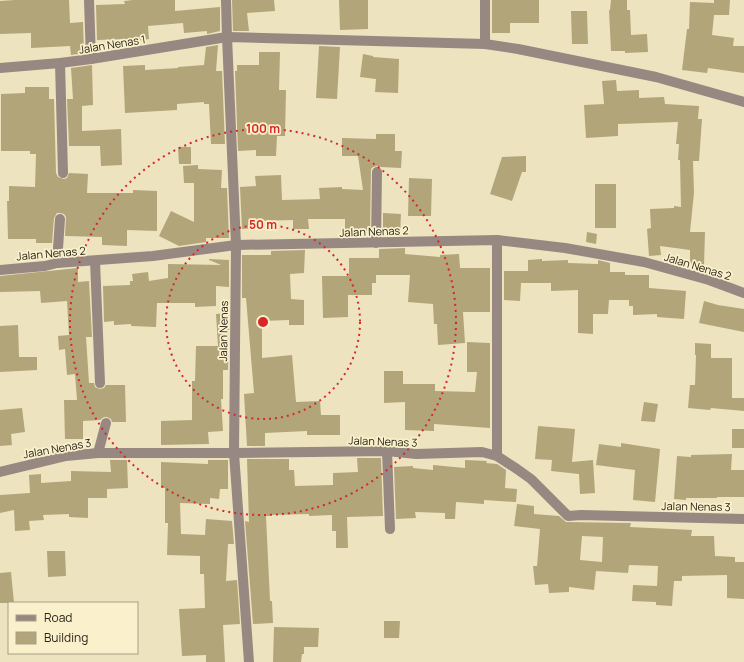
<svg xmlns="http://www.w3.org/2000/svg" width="744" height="662" viewBox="0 0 744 662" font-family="Manrope,sans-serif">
  <rect width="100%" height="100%" fill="#ede3bf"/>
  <g fill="#b2a579" fill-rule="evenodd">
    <path d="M15,0H69L70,23L83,22L84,53L71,55L70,46L31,48V33L0,34V1Z"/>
    <path d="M133,0H175V11L220,7V31L207,34V31L184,33L183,23L148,26L149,39L129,42V39L97,40L96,5L125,4L124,1Z"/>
    <path d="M232,0H274L275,11L247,13L249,31H233Z"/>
    <path d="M339,0H368V29L340,30Z"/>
    <path d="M492,0H539V23H510V33H492Z"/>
    <path d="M611,0H627V10H630L631,35L647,34L648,52L625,53V51H611L609,10H610Z"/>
    <path d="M714,0H730L729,15H714L712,35L734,38L733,46H744V73L708,68L707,73L682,70L687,29H689L690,2L714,3Z"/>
    <path d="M571,11H587L588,44H572Z"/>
    <path d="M218,45L216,71H222L225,144H211L209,104H204V102L177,104V110L125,113L123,66L145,65V70L178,68V67L204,65L206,47Z"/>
    <path d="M319,46L340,47L337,99L316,98Z"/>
    <path d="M259,52H280L279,90H286L285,136H277L276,156H256V150L238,151L235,71H237V65H259Z"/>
    <path d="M363,54L373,56V57L399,59L398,93L375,92L376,79L360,77Z"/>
    <path d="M92,65L93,105L82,106V131L121,129L122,165L101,166L100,146H69L67,99H73L71,68Z"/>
    <path d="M616,80L617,91L639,90V98L664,97L665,104L699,106L698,119H702L699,161H693L694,193L690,232H705L704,266L690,265V250L660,246L661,255L649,256L647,229L651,228L650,209L674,208V206L681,207L680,160H678L679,144H676L678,122L618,124V136L586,138L584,105L604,104L602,81Z"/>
    <path d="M25,87H49V99H54L56,173L58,177L64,179L67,178L69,173L88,174L87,193H133V190L157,191V231L127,230V246L102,245V237L65,236L66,217L64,214L60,213H57L54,218L52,243H36V239H8L7,201H9V186L35,187L36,154H30V151H1V94L25,93Z"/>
    <path d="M376,134H395V151H402L401,168L381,167L377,166L373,167L371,169L370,233L345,232V219H308L309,229H293V220L255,221V228L242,229L240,187L256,186L255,176L281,175L282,200L320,199L319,188L342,187V189L363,190L358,156H342V138L376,139Z"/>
    <path d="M178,147H191V164H179Z"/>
    <path d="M526,156V172H522L512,201L490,194L502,157Z"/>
    <path d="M198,165V169L222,170L221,188H227L229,238H206V242L179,246L159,236L171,211L194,222V183H184L183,166Z"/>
    <path d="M409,178L432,179L431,216H408Z"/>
    <rect x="595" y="184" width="21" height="44"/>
    <path d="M383,213L401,214L400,235L383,236Z"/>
    <path d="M587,232L597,234L596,244L586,242Z"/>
    <path d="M405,248V254L440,257V255L459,254L460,268H490V312H463L465,343L438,345L437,324H434L433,304L408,302L410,275H376V283H372V295H348V317L323,318L322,276H349V258H379V249Z"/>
    <path d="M305,250L304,273L290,274L291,299L304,300V325H289V320L262,321V358L292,355L296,402L320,401L321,415H340V435H307V431L265,433V446H247L244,394L254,393L246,298H242V255H271V251Z"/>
    <path d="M209,259L229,260V287L216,286V306L195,307V303H157L156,327L131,326V324L114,325V321L104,322L103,286L130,285V281H133L132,274L148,272L149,281L168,278V264L221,265L209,260Z"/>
    <path d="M542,259V261L568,260V263L598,264V260L610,263V272H625V275H649V288L686,291L684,319L657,317V314L633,315V306H629V300H609L608,314H593V334L578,333V290L551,291V283H521L520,301L504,300V271H528V260Z"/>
    <path d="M78,268V282L89,281L92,337H86L89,383H94L95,387L100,389L104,388L106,385H125L126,422H112L111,419L107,417H104L100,420L83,421V439H65L64,400H77L75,374L67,375L65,349L59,350L58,336L69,335L67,301L41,303L40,291L0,292V276Z"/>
    <path d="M704,301L718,305L744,309V332L699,323Z"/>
    <path d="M229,313L228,370H223V399H221L223,431L208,432L209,444L161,445V421L192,420V381H195L196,346H218L216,314Z"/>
    <path d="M18,325L19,357H37V370L0,372V326Z"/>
    <path d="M467,342L490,343V428L434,424V431L405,430V402L384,403V371H403V384H435V391L475,392L477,372H467Z"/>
    <path d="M695,343L711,344V358H732V398H744V411L711,408L710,410L688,408L690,385H695L696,355H695Z"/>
    <path d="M644,402L658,404L655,422L641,421Z"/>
    <path d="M22,408L25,432L11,434L12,445L0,446V410Z"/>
    <path d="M538,426L575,429L572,462L593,460L595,493L580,494L579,474L551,471L552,460L535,459Z"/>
    <rect x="732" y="429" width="12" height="19"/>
    <path d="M621,443L660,449L655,502L633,500L635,470L596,465L599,444L621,447Z"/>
    <path d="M732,454L731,470H744V497H717V498H686V500L674,499L677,456L691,457V455Z"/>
    <path d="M357,458H381L383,516L347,517L348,548H336V531H332V515L309,516V514L270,515V516H266L270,601H272L273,623L253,624L245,521L249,522L247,459H289V470H294L295,486L333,485V473L358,472Z"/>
    <path d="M110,460H127L128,488L107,489V498H88V518L69,517V514L43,515L44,520L29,521L30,530L15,531L14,510L0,513V495L30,493L29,475L41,474V483L71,481V471L111,472Z"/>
    <path d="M208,460H228V489H220L219,499L210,498V504L180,503L181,534L205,535L206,519L232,521L234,544H228L226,581L237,580L240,624L223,625L225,662H206V655L182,656L179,609L205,608L204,574H200V556L167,555L168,523H165V488H161V462L208,464Z"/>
    <path d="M465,460L487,461L486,463L497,464L506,470L505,488L517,489L516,502L484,500V504L456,502L455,519H445V513L415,512L416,518L396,519L394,467L413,466V468L433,470V465L465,468Z"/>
    <path d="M517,504L534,506V514L559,516L566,522L631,523L630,527L692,530L691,536H714L715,556L735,557V562H744V599L727,598V575L682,576V581H674L672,606L656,605V602L632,601L633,585L657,586L658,566L629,565L628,573L596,571L594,590L569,587V592L549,593L548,584L535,585L533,566H537L540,529L514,526ZM582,536L603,537L602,562L580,560Z"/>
    <path d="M47,551H65L66,576L48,577Z"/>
    <path d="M11,572L14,603H0V573Z"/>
    <path d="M384,621H400L399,638H384Z"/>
    <path d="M274,627L319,628L318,647H304V654H302L301,662H273Z"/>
  </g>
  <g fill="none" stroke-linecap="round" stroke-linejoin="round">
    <g stroke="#988882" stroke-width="10">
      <path d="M89,0L91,59"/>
      <path d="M226,0L227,37L236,245L234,453L249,662"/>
      <path d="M485,44V0"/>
      <path d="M60,63L63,173"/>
      <path d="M0,68L60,63L91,59L227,37L485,44L518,49L656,77L744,102"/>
      <path d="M497,240V456"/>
      <path d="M376,243L377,172"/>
      <path d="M95,261L100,383"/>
      <path d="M57,263L60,219"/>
      <path d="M0,270L45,266L57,263L153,256L236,245L497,240L565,248L644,262L709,280L744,293"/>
      <path d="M387,451L390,529"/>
      <path d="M98,453L106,423"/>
      <path d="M0,472L66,456L98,453H234L387,451L416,454L482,452L497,456L517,469L531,479L568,516L581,515L744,519"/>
    </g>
  </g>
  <g fill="none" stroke="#d62828" stroke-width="2" stroke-dasharray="2 4">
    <circle cx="263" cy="322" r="97"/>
    <circle cx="263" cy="322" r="193"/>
  </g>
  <g text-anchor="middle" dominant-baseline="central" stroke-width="3.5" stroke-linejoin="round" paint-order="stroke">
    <g font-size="11" fill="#282517" stroke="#faf0cc">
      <text transform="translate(112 44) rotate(-9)">Jalan Nenas 1</text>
      <text transform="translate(374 231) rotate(-2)">Jalan Nenas 2</text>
      <text transform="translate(51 253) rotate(-5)">Jalan Nenas 2</text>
      <text transform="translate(698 266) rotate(17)">Jalan Nenas 2</text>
      <text transform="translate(223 331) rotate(-89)">Jalan Nenas</text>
      <text transform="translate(383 441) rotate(2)">Jalan Nenas 3</text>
      <text transform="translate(57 448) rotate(-10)">Jalan Nenas 3</text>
      <text transform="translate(696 506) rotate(1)">Jalan Nenas 3</text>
    </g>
  </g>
  <circle cx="263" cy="322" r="6" fill="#d62828" stroke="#faf0cc" stroke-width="2"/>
  <g font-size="12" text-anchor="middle" font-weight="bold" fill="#d62828" stroke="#faf0cc" stroke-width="3.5" stroke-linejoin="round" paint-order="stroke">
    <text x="263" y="133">100 m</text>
    <text x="263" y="229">50 m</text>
  </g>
  <rect x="8" y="602" width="130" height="52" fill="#faf0cc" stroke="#a69f84"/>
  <rect x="16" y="615" width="20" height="6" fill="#988882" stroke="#a69f84"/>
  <text x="44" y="622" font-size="12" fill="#282517">Road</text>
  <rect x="16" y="632" width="20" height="12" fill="#b2a579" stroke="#a69f84"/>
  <text x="44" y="642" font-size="12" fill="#282517">Building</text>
</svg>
